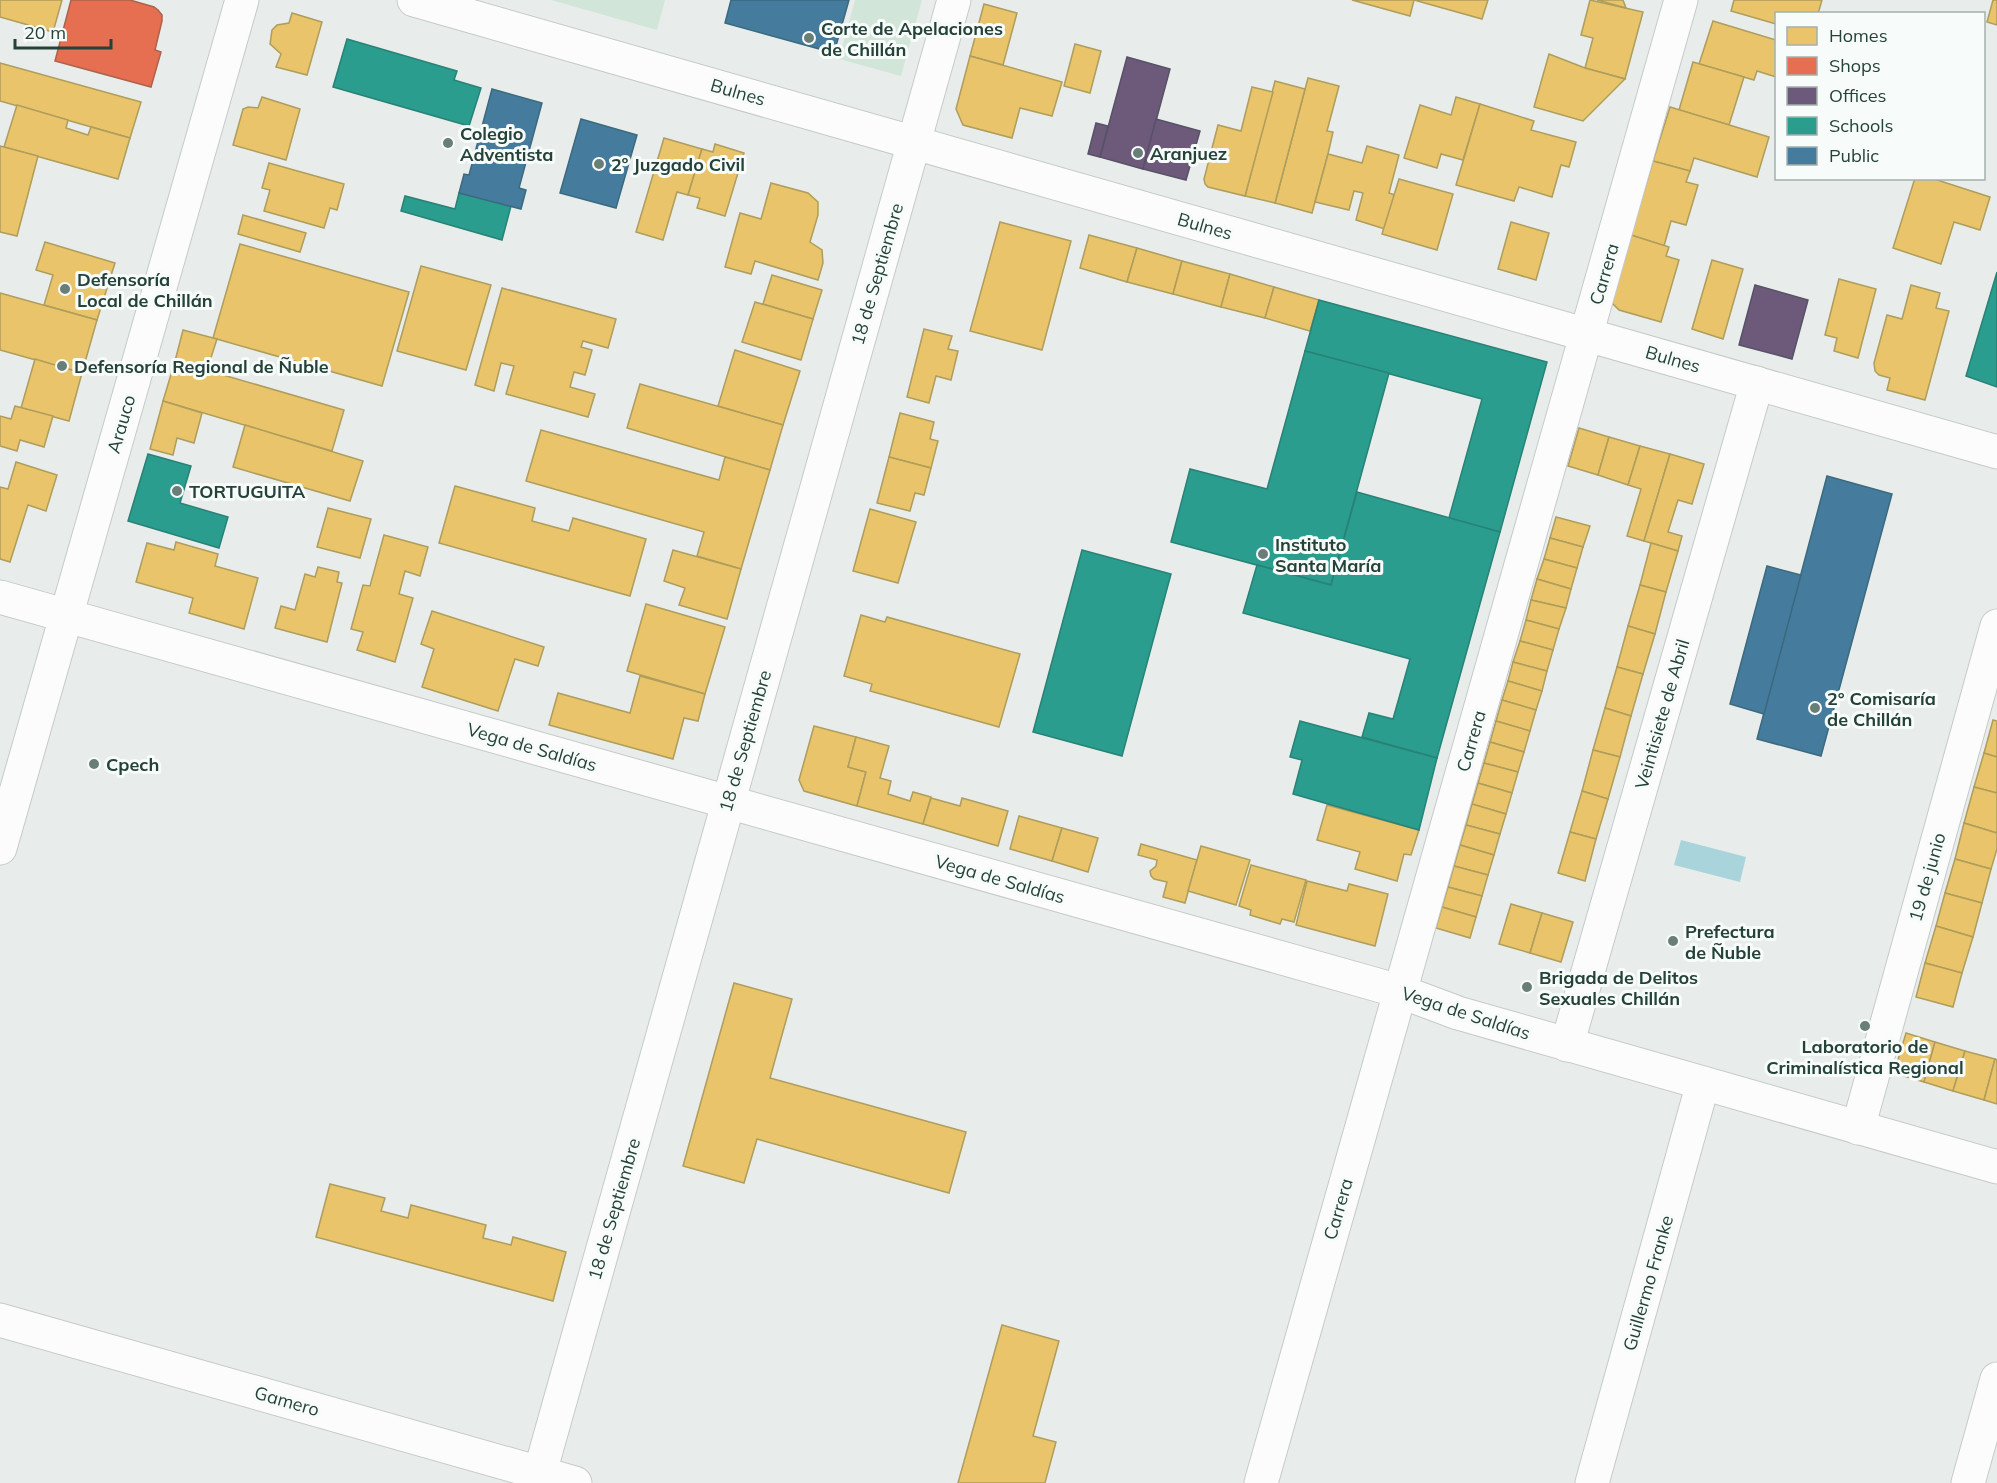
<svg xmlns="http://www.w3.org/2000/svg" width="1997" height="1483" viewBox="0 0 1997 1483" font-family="Mulish,sans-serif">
  <rect width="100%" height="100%" fill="#e8edeb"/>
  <g fill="#d1e6d8">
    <path d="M551,0H665L657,30Z"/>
    <path d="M855,0H922L901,76L839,59Z"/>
  </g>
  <path fill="#a9d4db" d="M1681,840L1746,857L1740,882L1674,865Z"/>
  <g fill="#e9c46a" stroke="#ae9d5c" stroke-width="1.5">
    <path d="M0,0H62L53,32L0,17Z"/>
    <path d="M1352,0H1488L1482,19L1414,0L1410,16Z"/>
    <path d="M1590,0L1643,12L1625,79L1585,68L1593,38L1581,35Z"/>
    <path d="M1597,0H1623L1626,8Z"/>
    <path d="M1734,0H1822L1818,14H1776V24L1731,11Z"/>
    <path d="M1993,0H1997V25L1987,22Z"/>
    <path d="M984,4L1017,13L1003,65L970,56Z"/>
    <path d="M292,13L322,22L307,75L276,67L281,54L270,44L272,30L277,25L289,23Z"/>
    <path d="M1713,21L1776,40V77L1757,71L1754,80L1699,64Z"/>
    <path d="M1075,44L1101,51L1090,93L1064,86Z"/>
    <path d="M1549,54L1585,68L1625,79L1583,121L1534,107Z"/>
    <path d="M970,56L1062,82L1052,116L1020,108L1012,138L963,125L956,109Z"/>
    <path d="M1693,62L1744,77L1729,125L1679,110Z"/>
    <path d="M0,63L141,102L130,138L0,101Z"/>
    <path d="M1308,78L1339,86L1327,131L1333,132L1328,154L1312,213L1275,203Z"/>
    <path d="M1275,81L1305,89L1275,203L1245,196Z"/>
    <path d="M1252,87L1273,92L1245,196L1208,187L1205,184L1204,179L1218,125L1241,131Z"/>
    <path d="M262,97L300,109L286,160L233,145L243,109L248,107L258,108Z"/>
    <path d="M1456,97L1480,104L1463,160L1441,154L1437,168L1404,158L1420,105L1451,115Z"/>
    <path d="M1480,104L1534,121L1531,130L1576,142L1569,167L1561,165L1552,197L1519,187L1514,201L1456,185Z"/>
    <path d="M17,105L68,120L66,128L88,135L91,127L130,138L118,179L4,147Z"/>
    <path d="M1670,107L1769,137L1757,177L1694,158L1690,171L1653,161Z"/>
    <path d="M664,138L702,149L688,195L677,192L663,240L636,232Z"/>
    <path d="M715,144L744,153L725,216L697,208L700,198L688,195L702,149L713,152Z"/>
    <path d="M0,146L38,156L17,236L0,232Z"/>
    <path d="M1367,146L1399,155L1389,193L1395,195L1385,229L1356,220L1363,193L1354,191L1349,210L1315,202L1328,154L1362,163Z"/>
    <path d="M1653,161L1690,171L1686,182L1698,185L1686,225L1671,221L1664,246L1631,235Z"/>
    <path d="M269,163L344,184L337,210L330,208L324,228L264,211L270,190L262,188Z"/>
    <path d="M1915,178H1931L1990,197L1980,230L1954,222L1941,264L1893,248Z"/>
    <path d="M1399,179L1453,194L1437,250L1382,234Z"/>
    <path d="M771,183L808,193L818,202V215L810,242L822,250L823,263L818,280L755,261L751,274L725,267L740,213L761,219Z"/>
    <path d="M243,215L306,233L300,252L238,234Z"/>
    <path d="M1000,222L1071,241L1042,350L970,331Z"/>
    <path d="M1511,222L1549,233L1536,280L1498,269Z"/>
    <path d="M1089,235L1137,248L1127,282L1080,268Z"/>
    <path d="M1631,235L1669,247L1666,256L1679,260L1661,322L1619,310L1611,302Z"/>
    <path d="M45,242L115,263L97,320L44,305L53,275L36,270Z"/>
    <path d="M240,244L409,292L382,386L213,338Z"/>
    <path d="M1137,248L1182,261L1173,294L1127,282Z"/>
    <path d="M1712,260L1743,269L1723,339L1692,329Z"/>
    <path d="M1182,261L1230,274L1221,307L1173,294Z"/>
    <path d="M421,266L491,285L466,370L397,351Z"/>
    <path d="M1230,274L1274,287L1265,318L1221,307Z"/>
    <path d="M772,275L822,290L813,319L763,304Z"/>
    <path d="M1839,279L1876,289L1858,358L1834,351L1837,338L1825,335Z"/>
    <path d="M1911,285L1940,293L1936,308L1949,311L1925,400L1887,390L1890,378L1879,375L1875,371L1874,363L1887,315L1902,319Z"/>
    <path d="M1274,287L1319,300L1310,331L1265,318Z"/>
    <path d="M502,288L616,319L608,348L583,341L581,347L592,350L585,375L574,372L570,387L595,394L588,417L506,394L514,366L501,363L494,391L475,385Z"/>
    <path d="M0,293L97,320L82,373L0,350Z"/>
    <path d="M755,302L813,319L801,360L742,342Z"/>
    <path d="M924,329L952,336L948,349L958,351L951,380L936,376L929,403L907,397Z"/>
    <path d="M183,330L217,339L207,370L175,361Z"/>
    <path d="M735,350L800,371L783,425L718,406Z"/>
    <path d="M35,359L82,373L69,421L21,408Z"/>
    <path d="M175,361L344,410L332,451L163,401Z"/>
    <path d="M640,384L783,425L770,470L627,428Z"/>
    <path d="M163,401L202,413L194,443L177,438L173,455L150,449Z"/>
    <path d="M15,406L53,416L44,447L20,440L17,451L0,446V416L11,419Z"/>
    <path d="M900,413L934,422L930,439L938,441L931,468L889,457Z"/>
    <path d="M245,425L363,461L350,501L233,467Z"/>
    <path d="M1579,428L1609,437L1598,475L1568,466Z"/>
    <path d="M541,430L719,480L725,457L770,470L741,569L697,556L704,532L526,481Z"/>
    <path d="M1609,437L1640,446L1628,485L1598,475Z"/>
    <path d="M1640,446L1670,454L1644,541L1627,536L1641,489L1628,485Z"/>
    <path d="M1670,454L1704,464L1692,504L1678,500L1668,532L1682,536L1678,551L1644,541Z"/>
    <path d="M889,457L931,468L924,495L915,493L910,511L877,503Z"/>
    <path d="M16,462L57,475L46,511L28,505L10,562L0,559V487L8,489Z"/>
    <path d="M455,486L535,508L532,521L569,531L573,518L646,539L630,596L439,543Z"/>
    <path d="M328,508L371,519L360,558L317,547Z"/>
    <path d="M870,509L916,522L898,583L853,571Z"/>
    <path d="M1556,517L1590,526L1583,547L1550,538Z"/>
    <path d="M384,535L428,547L420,576L405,571L399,594L413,598L395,662L357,650L363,632L351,629L363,585L370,586Z"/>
    <path d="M1550,538L1583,547L1577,568L1544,559Z"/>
    <path d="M176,542L218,554L215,566L258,578L244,629L189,613L193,598L136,582L147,543L174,550Z"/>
    <path d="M1651,543L1678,551L1666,592L1640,585Z"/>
    <path d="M673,550L741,569L727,619L679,605L685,588L664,581Z"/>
    <path d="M1544,559L1577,568L1571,589L1537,579Z"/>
    <path d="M318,567L339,572L337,582L342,583L327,642L275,628L281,606L295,610L305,574L315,577Z"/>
    <path d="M1537,579L1571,589L1566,608L1531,600Z"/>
    <path d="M1640,585L1666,592L1655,634L1628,626Z"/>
    <path d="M1531,600L1566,608L1559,629L1526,620Z"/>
    <path d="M646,604L725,627L705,694L627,671Z"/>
    <path d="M432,611L544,647L538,666L515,659L498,711L422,687L434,649L421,644Z"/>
    <path d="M861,615L885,622L887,617L1020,654L999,727L870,691L872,684L844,676Z"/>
    <path d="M1526,620L1559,629L1553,650L1520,641Z"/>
    <path d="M1628,626L1655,634L1643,674L1617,667Z"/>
    <path d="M1520,641L1553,650L1547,671L1513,662Z"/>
    <path d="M1513,662L1547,671L1542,691L1508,681Z"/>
    <path d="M1617,667L1643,674L1631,716L1605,708Z"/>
    <path d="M640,676L705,694L698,721L684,718L673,759L549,725L558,693L630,713Z"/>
    <path d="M1508,681L1542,691L1536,710L1502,700Z"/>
    <path d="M1502,700L1536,710L1530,731L1496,721Z"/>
    <path d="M1605,708L1631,716L1620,757L1593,750Z"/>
    <path d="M1993,720L1997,721V757L1984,753Z"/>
    <path d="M1496,721L1530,731L1524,752L1490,742Z"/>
    <path d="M814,726L856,737L848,767L866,772L857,806L804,791L799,780Z"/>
    <path d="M856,737L889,746L880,778L891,781L888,794L910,801L913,792L931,797L923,824L857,806L866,772L848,767Z"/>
    <path d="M1490,742L1524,752L1518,772L1484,763Z"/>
    <path d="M1593,750L1620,757L1608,799L1582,791Z"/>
    <path d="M1984,753L1997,757V793L1974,787Z"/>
    <path d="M1484,763L1518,772L1512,793L1478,783Z"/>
    <path d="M1478,783L1512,793L1506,814L1472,804Z"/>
    <path d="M1974,787L1997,793V833L1964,823Z"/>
    <path d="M1582,791L1608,799L1596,839L1570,832Z"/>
    <path d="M931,798L960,806L962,798L1008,811L998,846L923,824Z"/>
    <path d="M1472,804L1506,814L1500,834L1466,825Z"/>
    <path d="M1327,805L1419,830L1411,855L1404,854L1397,881L1355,869L1360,852L1317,840Z"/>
    <path d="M1019,816L1062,828L1052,861L1010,849Z"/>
    <path d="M1964,823L1997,833V849L1991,869L1955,859Z"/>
    <path d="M1466,825L1500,834L1494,855L1460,845Z"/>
    <path d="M1062,828L1098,838L1088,872L1052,861Z"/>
    <path d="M1570,832L1596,839L1585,881L1558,873Z"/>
    <path d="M1141,844L1197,860L1185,903L1163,897L1167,882L1154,879L1151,876L1150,871L1156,866L1157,860L1138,855Z"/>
    <path d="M1460,845L1494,855L1488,875L1454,866Z"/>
    <path d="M1201,846L1250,860L1236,905L1188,891Z"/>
    <path d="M1955,859L1991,869L1982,903L1945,893Z"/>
    <path d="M1251,865L1306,880L1294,922L1282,919L1280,924L1250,915L1251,910L1239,906Z"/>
    <path d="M1454,866L1488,875L1482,896L1448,887Z"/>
    <path d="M1307,881L1347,891L1349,884L1388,894L1375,946L1296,925Z"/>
    <path d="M1448,887L1482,896L1476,917L1442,907Z"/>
    <path d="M1945,893L1982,903L1973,937L1936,926Z"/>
    <path d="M1511,904L1542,913L1530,953L1499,944Z"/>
    <path d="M1442,907L1476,917L1470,938L1436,928Z"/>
    <path d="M1542,913L1573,922L1561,962L1530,953Z"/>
    <path d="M1936,926L1973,937L1962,973L1925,963Z"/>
    <path d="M1925,963L1962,973L1953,1007L1916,997Z"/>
    <path d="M734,983L792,999L770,1078L966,1132L949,1193L757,1139L744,1183L683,1166Z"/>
    <path d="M1906,1033L1935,1042L1924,1082L1894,1073Z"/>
    <path d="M1935,1042L1965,1051L1953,1091L1924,1082Z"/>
    <path d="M1965,1051L1995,1059L1984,1100L1953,1091Z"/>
    <path d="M1995,1059L1997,1060V1104L1984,1100Z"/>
    <path d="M330,1184L385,1198L381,1211L408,1218L411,1205L486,1225L483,1238L511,1245L513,1237L566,1252L553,1301L316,1237Z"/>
    <path d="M1002,1325L1059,1341L1033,1436L1056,1442L1045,1483H958Z"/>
  </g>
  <path fill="#e76f51" stroke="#ac624a" stroke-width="1.5" d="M71,0H130L154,7L158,10L162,15V21L155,50L161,52L151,87L55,61Z"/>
  <g fill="#6d597a" stroke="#575267" stroke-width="1.5">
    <path d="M1127,57L1170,69L1143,169L1100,157Z"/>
    <path d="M1156,119L1200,131L1186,180L1143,169Z"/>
    <path d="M1096,123L1108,126L1100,157L1088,154Z"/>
    <path d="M1755,285L1808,300L1792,359L1739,345Z"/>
  </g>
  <g fill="#2a9d8f" stroke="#288276" stroke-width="1.5">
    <path d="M347,39L457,71L454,80L481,88L469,126L333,87Z"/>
    <path d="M459,193L511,206L502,240L401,211L405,196L455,209Z"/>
    <path d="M1997,272V387L1966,376Z"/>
    <path d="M1319,300L1547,362L1500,532L1449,518L1482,399L1305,351Z"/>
    <path d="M1305,351L1389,373L1331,585L1171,542L1190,469L1267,489Z"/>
    <path d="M148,454L191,466L180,503L228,517L219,548L128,521Z"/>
    <path d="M1357,492L1500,532L1437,758L1362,737L1369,713L1393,719L1410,659L1243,613L1257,565L1331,585Z"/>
    <path d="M1082,550L1171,574L1122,756L1033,732Z"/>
    <path d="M1300,721L1437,758L1419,830L1293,794L1302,760L1290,757Z"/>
  </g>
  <g fill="#457b9d" stroke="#3b6a7f" stroke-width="1.5">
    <path d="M731,0H849L834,53L725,23Z"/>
    <path d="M492,89L542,103L519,188L526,190L521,209L459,193L464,174L469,175Z"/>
    <path d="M581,119L637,135L616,208L560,193Z"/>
    <path d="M1827,476L1892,494L1821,756L1757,739Z"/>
    <path d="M1767,566L1801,575L1764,714L1730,704Z"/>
  </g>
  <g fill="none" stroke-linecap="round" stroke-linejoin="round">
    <g stroke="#c5cac8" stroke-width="35">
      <g id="minor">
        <path d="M414,0L1997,452"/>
        <path d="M0,597L1399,991L1458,1013L1997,1167"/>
        <path d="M0,848L242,0"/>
        <path d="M1567,1045L1757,383"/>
        <path d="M1858,1128L1997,626"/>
        <path d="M0,1320L575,1483"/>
        <path d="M537,1483L954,0"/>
        <path d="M1261,1483L1681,0"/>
        <path d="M1592,1483L1703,1083"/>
        <path d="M1968,1483L1997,1379"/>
      </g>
    </g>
    <use href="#minor" stroke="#fcfcfc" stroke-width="33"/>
  </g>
  <g fill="#697e78" stroke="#f7fbf9" stroke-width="2">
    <circle cx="809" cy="38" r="6"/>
    <circle cx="448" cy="143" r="6"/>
    <circle cx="1138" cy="153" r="6"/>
    <circle cx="599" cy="164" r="6"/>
    <circle cx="65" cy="289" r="6"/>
    <circle cx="62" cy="366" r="6"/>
    <circle cx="177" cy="491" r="6"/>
    <circle cx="1263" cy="554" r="6"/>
    <circle cx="1815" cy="708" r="6"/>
    <circle cx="94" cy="764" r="6"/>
    <circle cx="1673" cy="941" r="6"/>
    <circle cx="1527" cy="987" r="6"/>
    <circle cx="1865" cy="1026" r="6"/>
  </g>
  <g text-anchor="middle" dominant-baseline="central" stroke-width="6" stroke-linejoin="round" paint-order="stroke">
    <g font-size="18" font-weight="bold" fill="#24423a" stroke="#f7fbf9" text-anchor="start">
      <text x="821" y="28">Corte de Apelaciones<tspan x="821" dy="21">de Chillán</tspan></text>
      <text x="460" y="133">Colegio<tspan x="460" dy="21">Adventista</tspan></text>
      <text x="1150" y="153">Aranjuez</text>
      <text x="611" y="164">2º Juzgado Civil</text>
      <text x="77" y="279">Defensoría<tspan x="77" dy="21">Local de Chillán</tspan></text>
      <text x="74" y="366">Defensoría Regional de Ñuble</text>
      <text x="189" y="491">TORTUGUITA</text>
      <text x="1275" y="544">Instituto<tspan x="1275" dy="21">Santa María</tspan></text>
      <text x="1827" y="698">2° Comisaría<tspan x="1827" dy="21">de Chillán</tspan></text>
      <text x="106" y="764">Cpech</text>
      <text x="1685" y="931">Prefectura<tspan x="1685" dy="21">de Ñuble</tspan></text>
      <text x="1539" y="977">Brigada de Delitos<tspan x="1539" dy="21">Sexuales Chillán</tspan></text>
      <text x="1865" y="1046" text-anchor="middle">Laboratorio de<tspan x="1865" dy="21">Criminalística Regional</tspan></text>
    </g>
    <g font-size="18" fill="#24423a" stroke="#f7fbf9">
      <text transform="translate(738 92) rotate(16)">Bulnes</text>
      <text transform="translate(1205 226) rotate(16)">Bulnes</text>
      <text transform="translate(877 274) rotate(-74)">18 de Septiembre</text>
      <text transform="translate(1604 274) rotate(-74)">Carrera</text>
      <text transform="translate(1673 359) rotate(16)">Bulnes</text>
      <text transform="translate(121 424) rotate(-74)">Arauco</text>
      <text transform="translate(1662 714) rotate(-74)">Veintisiete de Abril</text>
      <text transform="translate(745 741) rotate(-74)">18 de Septiembre</text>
      <text transform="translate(1471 741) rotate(-74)">Carrera</text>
      <text transform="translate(532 747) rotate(16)">Vega de Saldías</text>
      <text transform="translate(1927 877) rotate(-74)">19 de junio</text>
      <text transform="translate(1000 879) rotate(16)">Vega de Saldías</text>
      <text transform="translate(1466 1013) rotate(18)">Vega de Saldías</text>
      <text transform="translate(614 1209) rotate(-74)">18 de Septiembre</text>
      <text transform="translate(1338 1209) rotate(-74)">Carrera</text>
      <text transform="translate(1648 1283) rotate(-74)">Guillermo Franke</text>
      <text transform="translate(287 1401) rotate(16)">Gamero</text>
    </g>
  </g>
  <rect x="1775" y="12" width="210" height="168" fill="#f7fbf9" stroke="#a3b1ad" stroke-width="1.5"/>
  <rect x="1787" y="27" width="30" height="18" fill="#e9c46a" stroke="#a3b1ad" stroke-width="1.5"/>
  <text x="1829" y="42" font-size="18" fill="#24423a">Homes</text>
  <rect x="1787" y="57" width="30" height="18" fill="#e76f51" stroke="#a3b1ad" stroke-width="1.5"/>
  <text x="1829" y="72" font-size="18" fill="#24423a">Shops</text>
  <rect x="1787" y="87" width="30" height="18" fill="#6d597a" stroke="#a3b1ad" stroke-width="1.5"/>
  <text x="1829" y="102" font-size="18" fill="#24423a">Offices</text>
  <rect x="1787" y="117" width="30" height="18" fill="#2a9d8f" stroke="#a3b1ad" stroke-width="1.5"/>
  <text x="1829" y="132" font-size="18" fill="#24423a">Schools</text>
  <rect x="1787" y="147" width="30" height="18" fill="#457b9d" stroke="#a3b1ad" stroke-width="1.5"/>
  <text x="1829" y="162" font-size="18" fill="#24423a">Public</text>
  <path d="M15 39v9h96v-9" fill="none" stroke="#24423a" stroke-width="3"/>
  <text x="24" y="39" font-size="18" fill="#24423a" stroke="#f7fbf9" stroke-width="4.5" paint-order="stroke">20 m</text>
</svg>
